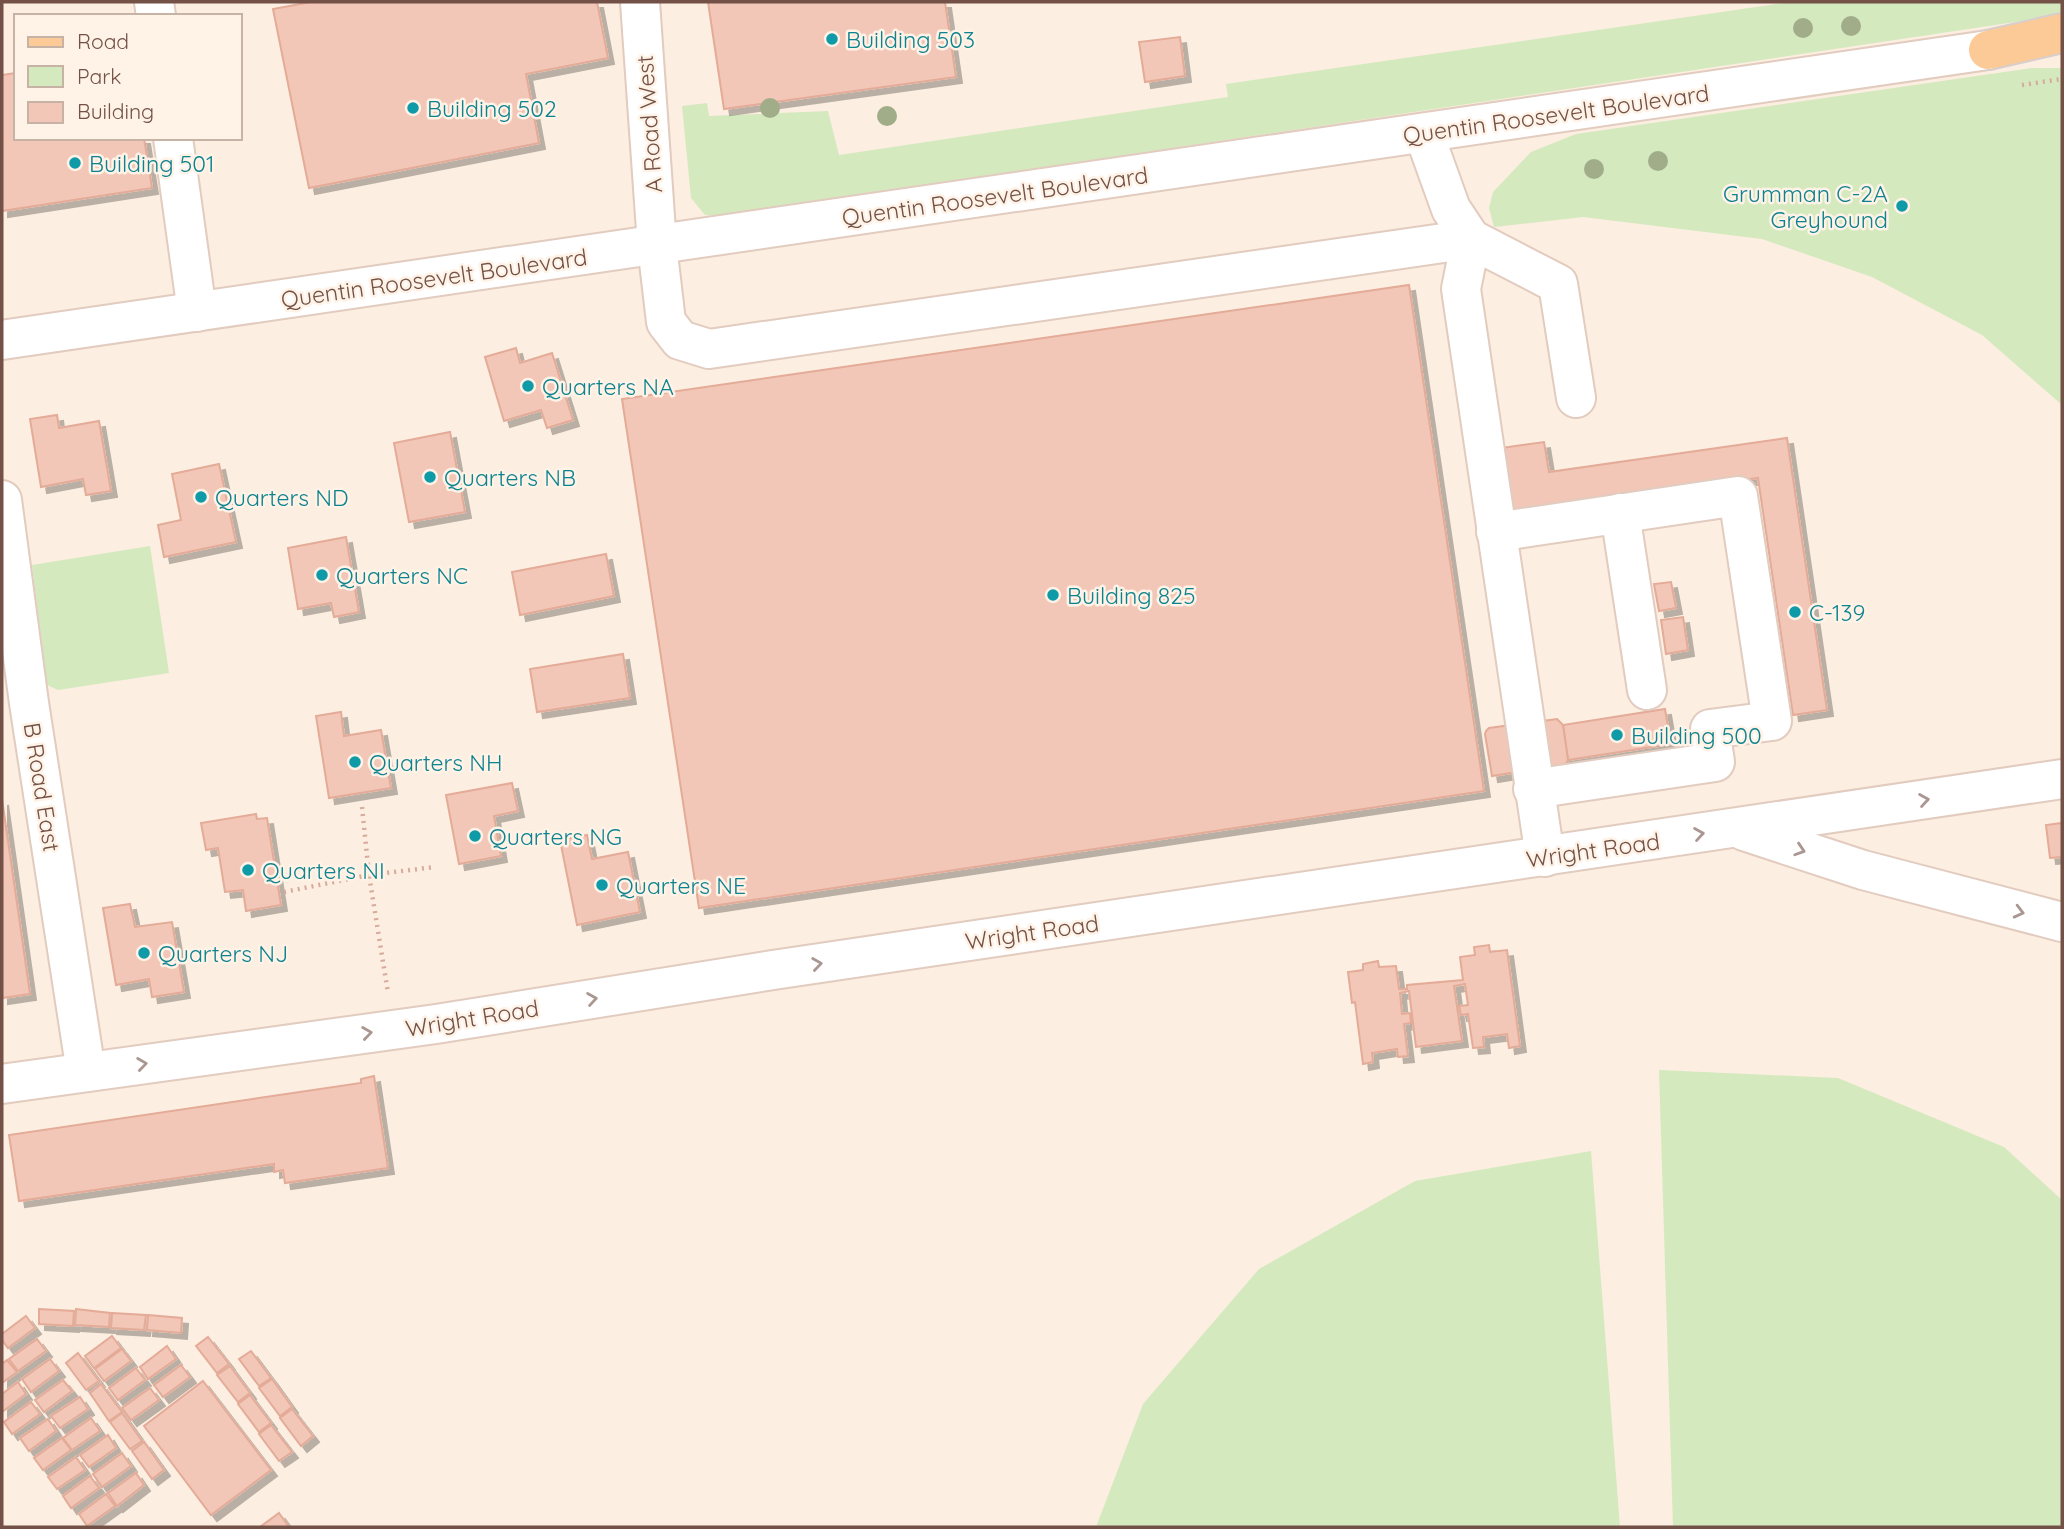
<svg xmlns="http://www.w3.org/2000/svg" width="2064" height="1529" viewBox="0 0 2064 1529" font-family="Quicksand,sans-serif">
  <defs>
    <filter id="shadow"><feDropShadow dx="6" dy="6" stdDeviation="0" flood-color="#0004"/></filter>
  </defs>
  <rect width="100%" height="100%" fill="#fceee0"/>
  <g fill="#d5e9bf">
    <path d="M1791,2H2062V15L718,216L705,215L691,198L682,106L707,103L709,116L828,111L839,155L1228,97L1226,84Z"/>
    <path d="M2032,68H2062V405L1982,335L1872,277L1762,239L1583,217L1494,227L1489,208L1493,192L1531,152L1576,134Z"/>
    <path d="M150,546L169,673L58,690L47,685L32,565Z"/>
    <path d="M1659,1070L1838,1078L2004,1147L2062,1200V1527H1673Z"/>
    <path d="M1591,1151L1620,1527H1096L1143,1404L1259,1269L1415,1181Z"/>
  </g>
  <g fill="#f2c7b7" stroke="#e4ab98" stroke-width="2" filter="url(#shadow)">
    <path d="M311,2H597L608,58L526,74L539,143L309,188L273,9Z"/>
    <path d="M708,2H945L956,77L724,109Z"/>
    <path d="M1180,37L1185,76L1145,82L1139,42Z"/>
    <path d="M16,73V138H144L152,188L2,211V75Z"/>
    <path d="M1409,285L1484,791L699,908L622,399Z"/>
    <path d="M516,348L520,363L552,353L573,420L547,428L541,410L504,421L485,357Z"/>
    <path d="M57,415L59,428L99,421L111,491L86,495L83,479L41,487L30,419Z"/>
    <path d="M450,432L465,512L409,522L394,443Z"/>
    <path d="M1787,438L1827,710L1793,715L1758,478L1511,513L1501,448L1544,442L1549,472Z"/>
    <path d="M219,464L236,542L164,557L158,525L181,520L172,474Z"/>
    <path d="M346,537L359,612L334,617L331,603L298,609L288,548Z"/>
    <path d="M606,554L614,596L520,615L512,572Z"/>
    <path d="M1671,582L1676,608L1659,611L1654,584Z"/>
    <path d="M1683,617L1688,650L1666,654L1661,620Z"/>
    <path d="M623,654L630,698L537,712L530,669Z"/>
    <path d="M1665,709L1671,744L1568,760L1563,725Z"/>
    <path d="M341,712L344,736L381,730L391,788L329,798L316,716Z"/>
    <path d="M1557,719L1563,725L1568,760L1566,764L1492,776L1485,734L1486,731L1489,728Z"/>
    <path d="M512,783L518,811L494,816L501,856L459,864L446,795Z"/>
    <path d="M2,799L30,994L2,998Z"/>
    <path d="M256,814L257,819L267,818L281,905L246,911L243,890L225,892L218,848L206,850L201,823Z"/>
    <path d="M2062,823V857L2050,858L2046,825Z"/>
    <path d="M587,835L592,859L628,852L640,912L577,925L560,840Z"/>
    <path d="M130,904L135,927L172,922L184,992L152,997L149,979L116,985L103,908Z"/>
    <path d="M1489,945L1490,952L1507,950L1520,1046L1509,1048L1507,1034L1483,1037L1484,1047L1473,1048L1468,1014L1461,1015L1459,1006L1468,1005L1465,984L1454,986L1462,1041L1416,1047L1409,991L1400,993L1402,1014L1410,1013L1411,1023L1404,1024L1408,1056L1398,1057L1397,1049L1372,1053L1373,1062L1363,1064L1355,1002L1352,1003L1348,972L1363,970V964L1378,961L1379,967L1396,966L1399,989H1407V985L1463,980L1460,957L1475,955L1474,947Z"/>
    <path d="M374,1076L388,1168L285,1183L283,1170L274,1172V1164L19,1201L9,1135L361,1083V1079Z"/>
    <path d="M39,1309L74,1311L73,1326L39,1324Z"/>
    <path d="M76,1309L110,1313L109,1327L75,1325Z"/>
    <path d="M112,1313L146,1315L144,1330L111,1328Z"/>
    <path d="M148,1315L182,1318L181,1333L147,1330Z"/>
    <path d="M26,1316L35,1328L8,1348L2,1340V1334Z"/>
    <path d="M112,1336L121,1348L94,1368L85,1356Z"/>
    <path d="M208,1337L229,1364L217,1373L196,1346Z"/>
    <path d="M37,1339L46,1351L18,1371L9,1359Z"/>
    <path d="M167,1346L176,1359L148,1379L140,1367Z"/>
    <path d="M122,1349L131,1361L104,1381L95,1369Z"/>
    <path d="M251,1351L271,1378L259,1386L239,1359Z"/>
    <path d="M78,1353L99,1381L86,1390L66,1363Z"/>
    <path d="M50,1359L59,1371L31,1392L22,1379Z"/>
    <path d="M7,1360L17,1372L2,1383V1364Z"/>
    <path d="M181,1365L190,1377L163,1397L154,1385Z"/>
    <path d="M230,1366L250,1393L238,1402L217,1375Z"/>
    <path d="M136,1368L145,1380L118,1400L109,1388Z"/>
    <path d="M272,1379L292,1407L280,1416L259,1388Z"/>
    <path d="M63,1380L72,1391L44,1412L35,1400Z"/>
    <path d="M203,1381L271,1470L211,1515L144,1426Z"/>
    <path d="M18,1382L26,1394L2,1412V1394Z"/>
    <path d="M101,1384L122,1412L109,1421L90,1393Z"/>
    <path d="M150,1388L159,1400L131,1420L122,1408Z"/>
    <path d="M250,1395L271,1423L259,1432L238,1404Z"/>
    <path d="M80,1397L88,1409L60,1428L51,1416Z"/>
    <path d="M31,1402L40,1414L12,1434L4,1422Z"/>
    <path d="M292,1409L313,1436L301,1446L280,1418Z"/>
    <path d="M122,1413L142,1441L130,1449L110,1422Z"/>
    <path d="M91,1418L100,1431L72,1450L63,1438Z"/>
    <path d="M48,1419L56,1431L29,1451L20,1438Z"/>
    <path d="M271,1425L292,1452L279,1461L259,1434Z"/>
    <path d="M108,1435L116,1448L89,1467L80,1455Z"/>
    <path d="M62,1438L71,1450L43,1470L34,1458Z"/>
    <path d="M144,1442L164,1470L152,1479L132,1451Z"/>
    <path d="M122,1453L131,1466L102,1487L93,1474Z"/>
    <path d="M76,1457L85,1470L57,1489L48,1477Z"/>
    <path d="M136,1473L144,1485L117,1506L108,1493Z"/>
    <path d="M90,1476L99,1488L71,1508L63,1496Z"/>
    <path d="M106,1494L115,1506L87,1526L79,1514Z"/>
    <path d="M279,1513L289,1527H260Z"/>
  </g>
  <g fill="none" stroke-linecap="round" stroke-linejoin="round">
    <g stroke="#e2cbbf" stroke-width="42">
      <g id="minor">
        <path d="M154,2L156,16"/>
        <path d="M640,2L657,245L666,322L680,340L709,349L1471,239L1461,289L1545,857"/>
        <path d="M1424,134L1451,209L1471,239L1558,284L1576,398"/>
        <path d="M173,138L197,312"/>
        <path d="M2,340L1988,50"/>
        <path d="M2,500L29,703L86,1072"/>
        <path d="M1620,513L1647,690"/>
        <path d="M1496,532L1738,496L1772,721L1710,729L1715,762L1533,789"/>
        <path d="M1744,831L1863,870L2062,922"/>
        <path d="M2,1084L436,1024L773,970L2062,779"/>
      </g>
    </g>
    <g stroke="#d8cecb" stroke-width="42">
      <path id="major" d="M1988,50L2062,33"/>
    </g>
    <g stroke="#d6ab9b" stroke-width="4.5" stroke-dasharray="2 5" stroke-linecap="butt">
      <path d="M2022,85L2062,79"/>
      <path d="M362,807L369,875L388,993"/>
      <path d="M284,892L369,875L435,867"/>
    </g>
    <use href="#minor" stroke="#fff" stroke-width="38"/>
    <use href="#major" stroke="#fcca97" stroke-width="38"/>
  </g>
  <g fill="#a1ad88">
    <circle cx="1851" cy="26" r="10"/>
    <circle cx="1803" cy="28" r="10"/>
    <circle cx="770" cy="108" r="10"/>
    <circle cx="887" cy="116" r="10"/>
    <circle cx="1658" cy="161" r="10"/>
    <circle cx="1594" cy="169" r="10"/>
  </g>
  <defs><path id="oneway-chevron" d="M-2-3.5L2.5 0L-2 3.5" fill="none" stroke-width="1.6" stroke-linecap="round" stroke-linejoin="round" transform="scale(1.75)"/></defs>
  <g stroke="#ab9791">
    <use href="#oneway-chevron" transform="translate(1924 800) rotate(-9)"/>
    <use href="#oneway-chevron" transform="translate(1699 834) rotate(-9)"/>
    <use href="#oneway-chevron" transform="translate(1800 850) rotate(18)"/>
    <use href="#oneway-chevron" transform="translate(2019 912) rotate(14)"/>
    <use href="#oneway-chevron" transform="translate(817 964) rotate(-8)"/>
    <use href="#oneway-chevron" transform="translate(592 999) rotate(-9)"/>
    <use href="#oneway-chevron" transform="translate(367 1033) rotate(-8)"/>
    <use href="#oneway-chevron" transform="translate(142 1064) rotate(-8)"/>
  </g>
  <g fill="#0f9aa8" stroke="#fff2e6" stroke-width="2.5">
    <circle cx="832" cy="39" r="7"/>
    <circle cx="413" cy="108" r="7"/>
    <circle cx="75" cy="163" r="7"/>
    <circle cx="1902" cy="206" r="7"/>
    <circle cx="528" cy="386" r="7"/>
    <circle cx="430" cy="477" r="7"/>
    <circle cx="201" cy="497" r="7"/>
    <circle cx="322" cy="575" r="7"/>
    <circle cx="1053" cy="595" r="7"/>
    <circle cx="1795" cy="612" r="7"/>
    <circle cx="1617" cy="735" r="7"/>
    <circle cx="355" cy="762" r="7"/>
    <circle cx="475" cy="836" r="7"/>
    <circle cx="248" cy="870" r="7"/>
    <circle cx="602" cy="885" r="7"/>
    <circle cx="144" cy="953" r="7"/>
  </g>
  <g text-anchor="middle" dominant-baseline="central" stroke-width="5" stroke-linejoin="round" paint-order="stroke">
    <g font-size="23" fill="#0d838f" stroke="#fff2e6" text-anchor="start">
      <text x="846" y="39">Building 503</text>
      <text x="427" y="108">Building 502</text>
      <text x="89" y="163">Building 501</text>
      <text x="1888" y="193" text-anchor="end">Grumman C-2A<tspan x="1888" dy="26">Greyhound</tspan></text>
      <text x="542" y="386">Quarters NA</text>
      <text x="444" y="477">Quarters NB</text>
      <text x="215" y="497">Quarters ND</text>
      <text x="336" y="575">Quarters NC</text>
      <text x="1067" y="595">Building 825</text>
      <text x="1809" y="612">C-139</text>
      <text x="1631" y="735">Building 500</text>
      <text x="369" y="762">Quarters NH</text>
      <text x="489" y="836">Quarters NG</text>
      <text x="262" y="870">Quarters NI</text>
      <text x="616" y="885">Quarters NE</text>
      <text x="158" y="953">Quarters NJ</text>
    </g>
    <g font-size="23" fill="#735147" stroke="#fff2e6">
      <text transform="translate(1556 114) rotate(-8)">Quentin Roosevelt Boulevard</text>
      <text transform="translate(649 124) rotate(-94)">A Road West</text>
      <text transform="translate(995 196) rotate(-8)">Quentin Roosevelt Boulevard</text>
      <text transform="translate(434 278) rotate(-8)">Quentin Roosevelt Boulevard</text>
      <text transform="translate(42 787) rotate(81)">B Road East</text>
      <text transform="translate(1593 850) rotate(-8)">Wright Road</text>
      <text transform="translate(1032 932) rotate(-8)">Wright Road</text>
      <text transform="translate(472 1018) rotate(-9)">Wright Road</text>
    </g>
  </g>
  <rect width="2064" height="1529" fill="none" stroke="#735147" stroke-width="7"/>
  <rect x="14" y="14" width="228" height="126" fill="#fff2e6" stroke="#c7b2a6" stroke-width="2"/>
  <rect x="28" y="37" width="35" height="10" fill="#fcca97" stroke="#c7b2a6" stroke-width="2"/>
  <text x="77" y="49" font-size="21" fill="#735147">Road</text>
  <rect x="28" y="66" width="35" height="21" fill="#d5e9bf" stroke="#c7b2a6" stroke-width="2"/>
  <text x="77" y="84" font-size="21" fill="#735147">Park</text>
  <rect x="28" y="102" width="35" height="21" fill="#f2c7b7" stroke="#c7b2a6" stroke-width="2"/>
  <text x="77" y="119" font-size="21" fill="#735147">Building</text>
</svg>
